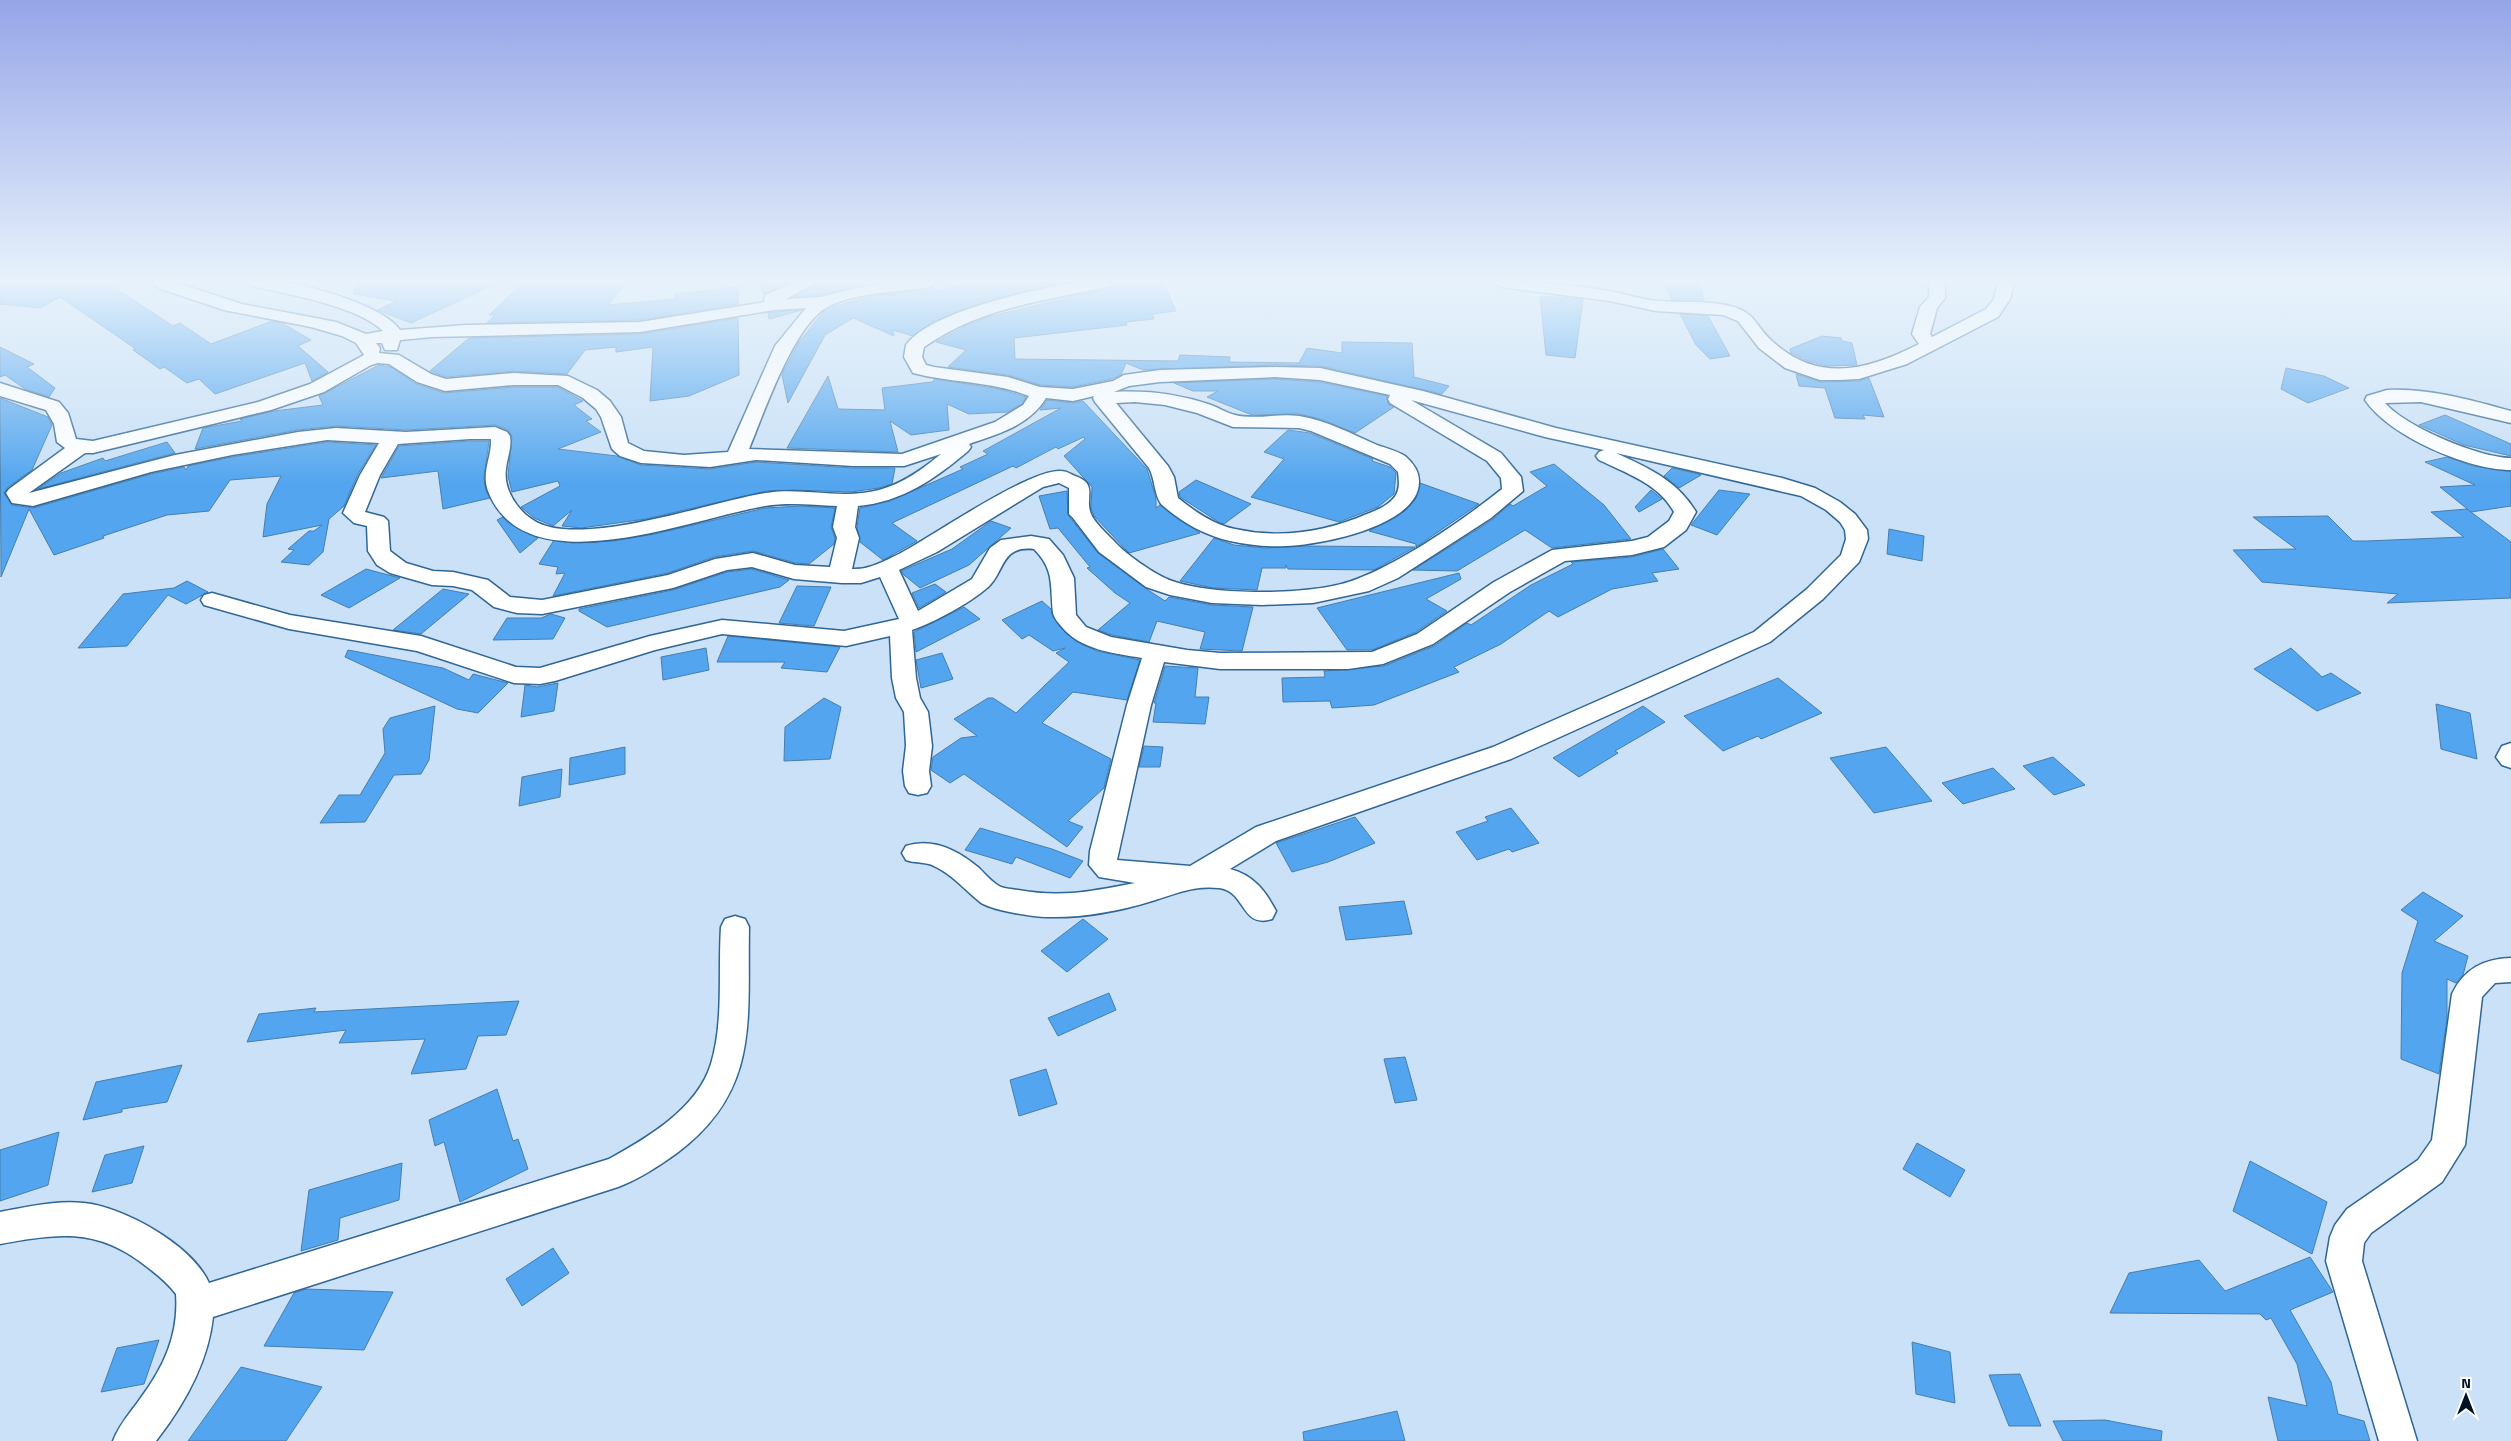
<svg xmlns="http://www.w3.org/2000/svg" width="2511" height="1441" font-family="'Titillium Web',sans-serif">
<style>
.building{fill:#52a5ee;stroke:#477eaf}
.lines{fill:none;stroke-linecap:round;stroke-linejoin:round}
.minor-casing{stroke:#2f6696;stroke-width:3}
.minor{fill:#fff;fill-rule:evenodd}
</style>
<rect width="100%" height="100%" fill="#cae1f7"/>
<g class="building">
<path d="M0,282H106L173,326L180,323L211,344L272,321L282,323L311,340L298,346L328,372L312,381L305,363L215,394L199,379L187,383L164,367L160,369L133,350L136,349L60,297L40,308L0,304Z"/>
<path d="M355,282H500L411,323L377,310L397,301L354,294Z"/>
<path d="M524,282H627L608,305L674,299L675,294L738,287V304L640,320L487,323L495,315H489Z"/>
<path d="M761,282H789L764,295Z"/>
<path d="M819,282H878L821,295L794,297Z"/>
<path d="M974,282H1066L1009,295L958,311L936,321L913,336L893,330L894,336L853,318L825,335L788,403L782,375L784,370L799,342L823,312L832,307L867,297L929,289L934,286L935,291Z"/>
<path d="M1135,282H1163L1176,311L1152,314L1154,319L1126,322L1127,325L1014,338L1015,359L1178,361L1180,355L1230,357L1229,362L1299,363L1307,348L1342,353V342L1412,343L1414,377L1449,386L1442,394L1320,366L1275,365L1143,370L1126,363L1121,375L1112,379L1073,387L1040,385L1008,375L948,367L966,350L936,342L969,324L991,316L1110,288L1113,285Z"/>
<path d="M1663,282H1700L1704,300H1672Z"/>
<path d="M1540,296L1583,299L1575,358L1546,355Z"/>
<path d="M802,310L769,319L768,313L775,312Z"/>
<path d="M1680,314L1708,316L1730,356L1710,359L1696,345Z"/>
<path d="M738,318L739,375L689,396L650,401L653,347L616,352V347L585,350L567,374L514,371L446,377L430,371L469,338L640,334Z"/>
<path d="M1822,336L1841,338L1842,341L1852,343L1857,365L1826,366L1808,361L1791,353L1790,349Z"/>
<path d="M0,347L34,364L27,367L55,388L49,397L25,389L5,375L0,377Z"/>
<path d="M379,365L391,367L416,384L444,393L514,387H558L583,401L574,405L592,419L586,421L601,432L558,449L617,456L641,465L710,469L756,462L853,468H895L892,484L879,488L851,492L794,490L766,491L646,519L581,528L562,526L572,510L553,526L534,518L521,507L560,486L558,481L512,492L508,476L512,436L508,430L496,425L406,430L336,426L298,430L195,449L203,428L242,421L240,419L274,411L323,405L319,396Z"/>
<path d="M2286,368L2324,376L2349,388L2308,403L2281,389Z"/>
<path d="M1796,374L1820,382L1859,381L1869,378L1884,417L1863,415L1865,419L1835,418L1825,388L1799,386Z"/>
<path d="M828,376L838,409L885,410L882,388L932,382L935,379L1000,389L1026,397L1022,404L1008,412L969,414L947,404L949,430L911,435L890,421L898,452L787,448Z"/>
<path d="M1275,379L1320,382L1387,396L1388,404L1394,407L1355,433L1320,419L1299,414L1252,415L1207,397L1218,391H1193L1174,383Z"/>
<path d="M0,398L48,417L52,425L32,470L8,487L4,493L12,505L33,508L151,474L184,467L186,470L188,466L232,457L327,442L376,445L358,474L344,506L329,519L323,552L309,565L281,562L294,550L288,549L309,531H314L322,525L263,537L267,504L281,476L230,480L209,511L167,515L103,536L104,538L54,555L29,509L1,577Z"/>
<path d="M1047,400L1073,403L1083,401L1147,469L1156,498V508L1160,505L1200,533L1129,553L1126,550L1094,516L1091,508L1092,487L1064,456L1085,439L1084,437L1058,449L1056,447L1016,468L1013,466L892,523L917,541L887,558L883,560L860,542L857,527L860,508L890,501L963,469L960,467L988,454L983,451L1061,408L1040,410Z"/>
<path d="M2445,415L2511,444V456L2464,445L2419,425Z"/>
<path d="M1288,430L1310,433L1373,459L1372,461L1390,467L1396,473L1394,494L1378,507L1339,522L1251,497L1284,459L1264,452Z"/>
<path d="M470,441H489L484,478L486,491L490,498L443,509L438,471L381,478L399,446Z"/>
<path d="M167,442L175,453L38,489L61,473L103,458L105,461Z"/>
<path d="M2447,457L2473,466L2511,472V506L2471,512L2440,487L2475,485L2425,462Z"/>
<path d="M1554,464L1604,505L1631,539L1552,548L1525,530L1457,571L1413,570L1492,520L1510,504L1513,506L1547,486L1530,472Z"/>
<path d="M1672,468L1699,474L1701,475L1679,488L1664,476Z"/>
<path d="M1196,480L1251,504L1224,524L1220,523L1180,497L1179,492Z"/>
<path d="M1420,483L1479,504L1416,547V544L1369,531L1405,511L1416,498Z"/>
<path d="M1651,490L1662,499L1639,512L1635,507Z"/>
<path d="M1719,490L1750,494L1717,535L1691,525Z"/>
<path d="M1067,491L1068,515L1098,553L1145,588L1165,601L1169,597L1212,605L1253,607L1242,651L1200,649L1205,632L1157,621L1149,642L1112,635L1098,630L1130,603L1115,593L1087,568L1090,567L1058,528L1050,529L1039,496Z"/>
<path d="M801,506L835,508L831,527L835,538L834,544L809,564L795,563L753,551L714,557L668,573L553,596L565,573L556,574L558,567L539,564L554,540L573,543L613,541L655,534L765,508Z"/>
<path d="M2467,509L2511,542V598L2387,603L2398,594L2262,582L2233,550L2296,549L2253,517L2328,516L2353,541H2366L2464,537L2431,512Z"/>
<path d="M503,517L507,522L538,538L520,553L497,520Z"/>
<path d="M991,521L1011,528L969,565L920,588L904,575L901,571L952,549Z"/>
<path d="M1889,529L1924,536L1922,561L1887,554Z"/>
<path d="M1214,538L1234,545L1265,548L1307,546L1415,547L1374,570L1288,569L1286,565V568H1262L1257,590L1213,588L1180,581Z"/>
<path d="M1663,549L1679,569L1652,573L1658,581L1612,589L1558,617L1549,611L1501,644L1454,667L1459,672L1374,705L1332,708L1330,701L1283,702L1282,678L1325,677L1324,671L1384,666L1434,646L1467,623L1471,625L1531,585L1573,564L1571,562L1632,557Z"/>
<path d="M366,569L400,578L349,608L321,595Z"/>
<path d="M752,569L789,580L780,587L607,627L579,611V609L673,590L727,572Z"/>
<path d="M1459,573L1461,579L1426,599L1447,611L1416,632L1372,650H1347L1317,608Z"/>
<path d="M187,581L208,592L186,604L168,595L127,646L78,648L123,594L174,588Z"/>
<path d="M935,584L946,592L919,608L912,593Z"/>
<path d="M797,586L831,587L814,626L779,623Z"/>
<path d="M443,589L469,594L421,634L393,630Z"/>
<path d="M1042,601L1051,609L1053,617L1060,627L1077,642L1097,651L1140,660L1127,700L1073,692L1042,723L1111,759L1104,788L1068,821L1083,827L1067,847L964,774L950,783L931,770L933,757L961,738L977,736L954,719L988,698H993L1016,713L1069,662L1056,653L1065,648L1053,651L1029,635L1022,639L1002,620Z"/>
<path d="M964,607L980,619L916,652L914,632Z"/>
<path d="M551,614L565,618L553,639L493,640L507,618H541Z"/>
<path d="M728,636L840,647L827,672L781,668L785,662H717Z"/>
<path d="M706,648L709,670L663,680L661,657Z"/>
<path d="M2291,648L2322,677L2331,673L2361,693L2317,711L2254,669Z"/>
<path d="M348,650L443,668L469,680L473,674L508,683L478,713L457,709L345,657Z"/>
<path d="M942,653L953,679L921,688L916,660Z"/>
<path d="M1165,666L1198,668L1195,697H1209L1205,724L1153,722L1156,703H1154Z"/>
<path d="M1778,678L1822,713L1761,739L1758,736L1723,751L1684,716Z"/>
<path d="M558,683L554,711L521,717L525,685L537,687Z"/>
<path d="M824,698L841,707L830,759L784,761L785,727Z"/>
<path d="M2436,704L2470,713L2477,759L2441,749Z"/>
<path d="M435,706L429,760L421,774L394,775L365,822L320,823L339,795H360L385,753L383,729L390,718Z"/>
<path d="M1643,706L1665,722L1615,751L1618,753L1579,777L1553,758Z"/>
<path d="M1144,746L1163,747L1160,767H1139Z"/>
<path d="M625,747V774L569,785L570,758Z"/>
<path d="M1886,747L1932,801L1874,813L1830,758Z"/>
<path d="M2053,757L2085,785L2054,795L2023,766Z"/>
<path d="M1993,768L2015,789L1963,804L1942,783Z"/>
<path d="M562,769L560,797L519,806L522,777Z"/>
<path d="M1511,808L1539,843L1512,852L1509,849L1477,860L1456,832L1488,821L1485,817Z"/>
<path d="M1355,817L1375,843L1328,862L1292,872L1276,843Z"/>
<path d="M980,828L1052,849L1083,861L1070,878L1016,857L1012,864L965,850Z"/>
<path d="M2423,892L2463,916L2434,941L2468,956L2463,975L2456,983L2447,979V1019L2439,1074L2401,1059L2402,973L2418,921L2401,910Z"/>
<path d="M1404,901L1412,934L1346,940L1339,907Z"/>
<path d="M1083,919L1108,939L1067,972L1041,951Z"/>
<path d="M1109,993L1116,1010L1058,1036L1048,1018Z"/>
<path d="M519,1001L506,1035L478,1036L466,1069L411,1074L425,1039L339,1043L346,1030L247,1042L259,1014L316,1008L314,1012Z"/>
<path d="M1405,1057L1417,1100L1395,1103L1384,1059Z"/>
<path d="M182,1065L167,1102L122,1109V1112L83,1120L96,1082Z"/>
<path d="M1046,1069L1057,1104L1019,1116L1010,1080Z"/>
<path d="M497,1089L513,1141L518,1139L528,1169L460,1202L444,1142L435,1146L429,1120Z"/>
<path d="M59,1132L48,1185L0,1201V1150Z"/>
<path d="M1917,1143L1965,1170L1950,1197L1903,1169Z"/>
<path d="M144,1146L132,1183L92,1192L105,1155Z"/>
<path d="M2250,1161L2327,1202L2312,1254L2233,1211Z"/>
<path d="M402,1163L399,1200L340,1218L338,1240L301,1251L309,1190Z"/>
<path d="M553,1248L569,1273L522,1306L506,1279Z"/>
<path d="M2310,1257L2333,1292L2290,1310L2331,1382L2338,1414L2364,1421L2370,1441H2278L2268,1397L2307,1406L2297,1364L2271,1318L2266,1320L2260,1314L2110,1313L2129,1273L2199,1260L2225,1291Z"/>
<path d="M306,1289L393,1292L364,1350L264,1346L294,1293Z"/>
<path d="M159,1340L144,1384L101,1392L117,1348Z"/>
<path d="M1912,1342L1950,1352L1955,1403L1916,1394Z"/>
<path d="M241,1367L322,1387L286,1441H188Z"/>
<path d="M2020,1374L2041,1426H2009L1989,1375Z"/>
<path d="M1397,1411L1405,1441H1304L1303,1432Z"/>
<path d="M2105,1420L2162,1431L2161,1441H2063L2053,1421Z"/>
</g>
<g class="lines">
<g class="minor-casing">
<g id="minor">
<path d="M149,282H174L242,304L336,322L366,334L383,331C358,306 287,294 252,286L250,282C260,282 271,281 281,282C310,285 384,306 400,330L466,325L640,322L765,302L764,299L766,295L794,282H817L786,299L821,297L852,289L891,282H937L929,287C897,292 861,292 831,305C795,320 764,413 749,449L902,454L995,422L1023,405L1029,396C992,381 951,383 913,373L904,357L906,345C929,312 1035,289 1074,283C1086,281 1099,282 1112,282L1110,286C1042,302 983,306 924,347L922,357L926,365L934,367L1008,377L1040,387L1073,389L1113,381L1124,375L1160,370L1275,367L1320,368L1423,391L1556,428L1782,478L1815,488L1840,502L1855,514L1867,530L1868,539L1859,562L1823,599L1770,642L1511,759L1276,841L1230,869C1253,875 1265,890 1276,911L1272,919C1241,929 1246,891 1219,888C1194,885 1175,894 1152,901C1120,911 1081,918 1047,917C1033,917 990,910 980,902C965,890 951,873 932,865C925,862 914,863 906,860L902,853L906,846C933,837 959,851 979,868C985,874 992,882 999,886C1004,889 1013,889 1018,890C1061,898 1094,891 1135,883L1099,877L1089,865L1090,851L1127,705L1142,658C1113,653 1080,650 1061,626C1058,622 1054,618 1053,613C1050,586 1055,570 1034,549C1000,545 1005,573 987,588C970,603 933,623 912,630L916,678L920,698L928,712L932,746L929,771L931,786L927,793L918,795L909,793L905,786L903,771L906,746L904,712L896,698L892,678L890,636L846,646L722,634L655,650L555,681L540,684L514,683L417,651L289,629L204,605L201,600L204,595L212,593L290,615L421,636L516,667L540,668L650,636L722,620L844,631L899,619L880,577L861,583H842L794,579L752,567L727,570L673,588L542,614L517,613L494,607L472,590L453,586L432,585L390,573L377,565L368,551L367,526L354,523L343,513L360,475L379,443L327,440L232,455L151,472L33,506L12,503L6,493L9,489L65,448L57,442L54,424L46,410L0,396V383L59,402L68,413L76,439L93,441L258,402L310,384L364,355L356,343L342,336L311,327L224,310L161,289ZM806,308L775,346L728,452L684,455L644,451L628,443L621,417L610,401L597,390L568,376L514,373L446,379L431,374L399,355L379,353L380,348L376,343H382L385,350H397L400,340L432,337L640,332L775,310ZM378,363L389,364L417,382L445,391L514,385H558L583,398L596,409L601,417L612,449L620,456L641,463L710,467L756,460L853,466H904L941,454C923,469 902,484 879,490C842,500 803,487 766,493C713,501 578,550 533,520C517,510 503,489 506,469C507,458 512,448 510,436L507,432L495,427L406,432L336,428L298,432L175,455L29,493L85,453H93L271,410L324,392L371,365ZM1275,377L1320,380L1390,395L1388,399L1390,403L1487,461L1501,478L1502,489C1463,520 1404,561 1357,579C1316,596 1214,596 1172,581C1155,575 1125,554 1113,540C1106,533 1095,523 1091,514C1084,498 1099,484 1075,476C1071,474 1066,471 1061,471C1029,469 933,536 899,554C884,561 869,570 852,569L859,538L855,527L858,506C902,502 935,479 968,451L971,447L969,444C998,434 1029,426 1046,398L1073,401L1094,396L1093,398L1095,402L1149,468C1155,479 1154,494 1161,504C1181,522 1204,535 1230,541C1248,545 1267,547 1286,546C1320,545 1420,526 1419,481C1419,471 1413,463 1405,456C1397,451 1386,448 1377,445C1352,434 1326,420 1299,416C1279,413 1255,420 1235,415C1227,413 1219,408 1211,405C1179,394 1147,390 1114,392L1129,386L1160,382ZM1411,400L1545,437L1604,450L1599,452L1596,456L1599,460C1626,473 1659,484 1674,512L1669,521L1648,537L1632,541L1552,550L1494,582L1417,634L1372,652L1220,653L1187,650L1111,637L1086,627L1076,615L1074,578L1063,555L1049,539L1031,536L1001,540L990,548L972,579L918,611L899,570L937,552L1043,487L1059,483L1069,488V514L1073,518L1099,552L1146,587L1170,595L1212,603L1262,605L1313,603L1369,591L1398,578L1491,518L1523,491L1521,477L1501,453ZM1135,402L1165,405L1197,413L1233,427L1299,428L1311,431L1390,464L1398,472C1399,480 1400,488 1396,495C1390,505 1377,510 1367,514C1325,532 1280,539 1235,529C1214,525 1194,511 1178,498L1174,477L1168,466L1116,403ZM470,439H491C492,457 481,472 488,491C525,588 692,518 765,506C789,502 813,505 837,506L833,527L837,538L830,567L795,565L753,553L715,559L668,575L542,600L510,597L488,580L453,572L433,571L406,563L390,551L388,521L384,517L365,512L380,475L398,444ZM1616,453L1801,496L1826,510L1840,522L1845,530L1846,539L1841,555L1807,589L1754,632L1493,747L1256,827L1190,866L1117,860L1151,705L1164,662L1220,669H1348L1383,664L1433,644L1510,592L1565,561L1632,555L1664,547L1686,530L1696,512C1677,480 1648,468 1616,453Z"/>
<path d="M1493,282C1532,282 1571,284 1610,291C1626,294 1642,300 1658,301C1681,303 1708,300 1730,306C1757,313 1754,325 1772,341C1819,384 1868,370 1919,344L1912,334L1920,307L1929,297V282H1945V298L1937,308L1930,334L1932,337L1986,309L1994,299L1998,282H2014L2010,299L1998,317L1907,364L1859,379L1839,380H1820L1785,368L1759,348L1738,321L1723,315L1656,311L1610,301L1501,287Z"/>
<path d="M2387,390C2429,388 2470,400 2511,411V423L2421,402L2385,403C2406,427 2480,458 2511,458V470C2468,470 2389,436 2365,400L2367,396Z"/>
<path d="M2511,743V768L2502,765L2496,757L2502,746Z"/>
<path d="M735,916L745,919L749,927C747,1019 761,1090 677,1153C659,1166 639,1179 618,1187L213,1317C208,1363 184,1405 156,1441H113C119,1425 130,1413 140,1399C164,1367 179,1334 176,1294C167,1282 154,1272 142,1263C94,1227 56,1234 0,1244V1212C27,1207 56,1200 84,1203C124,1207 192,1245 209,1283L609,1159C647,1138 697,1109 711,1064C724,1021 718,972 721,927L725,919Z"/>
<path d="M2511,958V982L2495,983L2482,997L2465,1145L2442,1182L2371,1233L2364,1243L2362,1261L2417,1441H2379L2326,1261L2330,1237L2335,1225L2347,1209L2418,1160L2432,1140L2452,994C2464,969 2483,959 2511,958Z"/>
</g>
</g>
<use href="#minor" class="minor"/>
</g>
<linearGradient id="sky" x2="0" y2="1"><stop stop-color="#96a5e8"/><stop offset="0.58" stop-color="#e7f2fb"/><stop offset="1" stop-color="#e7f2fb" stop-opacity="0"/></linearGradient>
<rect width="2511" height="484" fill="url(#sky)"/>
<g transform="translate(2466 1396)" stroke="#ffffff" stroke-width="4" paint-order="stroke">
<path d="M0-4L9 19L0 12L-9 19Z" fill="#001225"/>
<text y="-8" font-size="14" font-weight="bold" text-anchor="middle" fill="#001225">N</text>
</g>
</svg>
